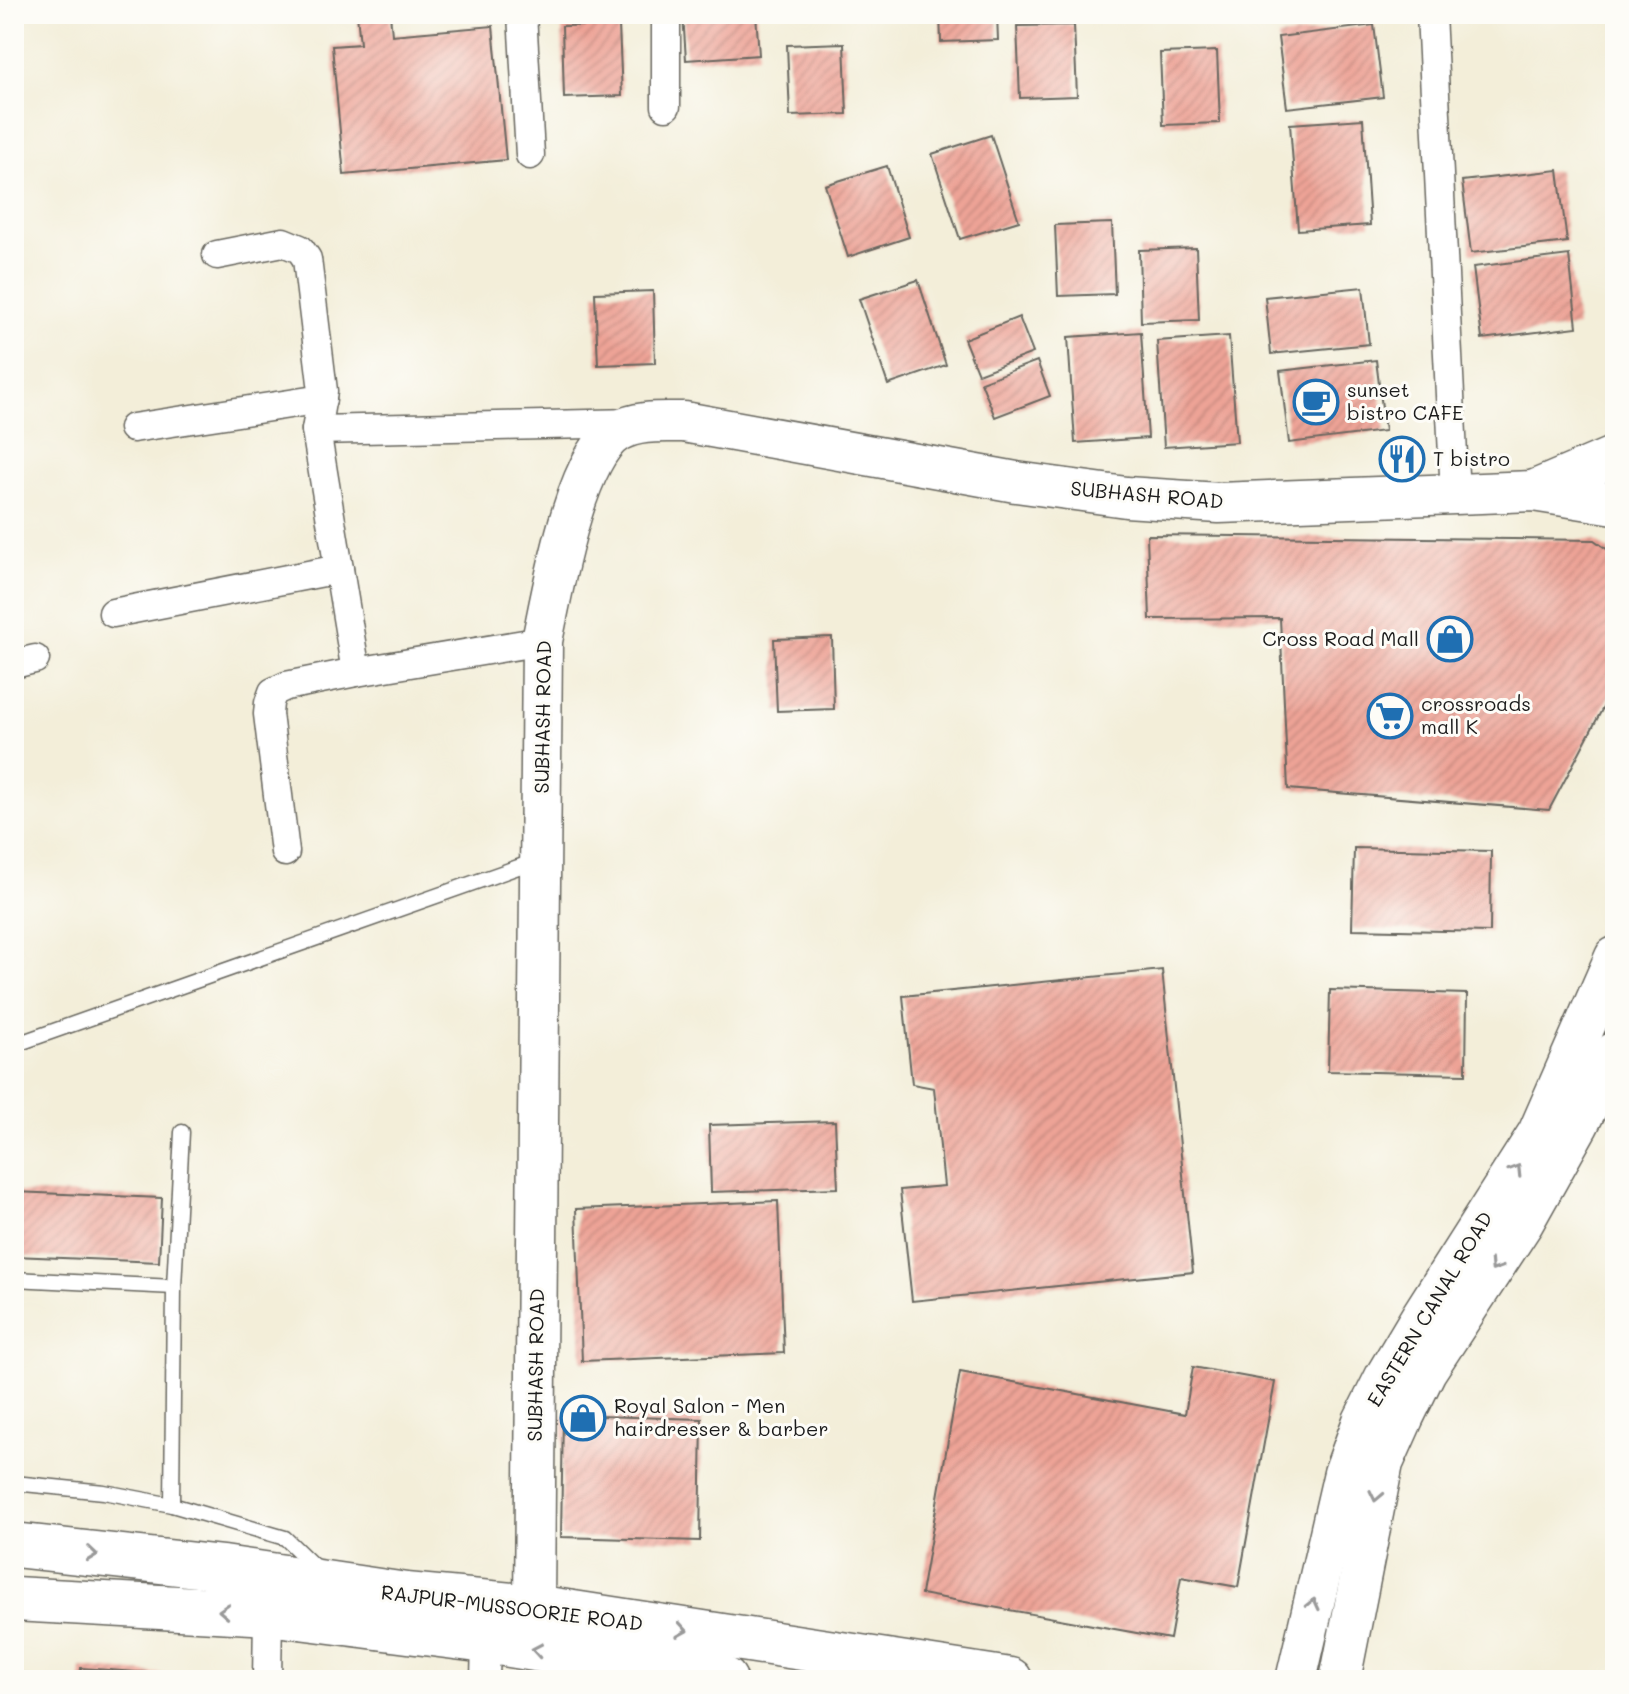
<svg xmlns="http://www.w3.org/2000/svg" width="1629" height="1694" font-family="Mali,sans-serif">
<style>
.building{fill:url(#building-hatch)}
.lines{fill:none;stroke-linecap:round;stroke-linejoin:round}
.lane-casing{stroke:#67665e;stroke-width:17}
.street-casing{stroke:#67665e;stroke-width:31}
.secondary-casing{stroke:#67665e;stroke-width:43}
.primary-casing{stroke:#67665e;stroke-width:47}
.lane{stroke:#fff;stroke-width:14}
.street{stroke:#fff;stroke-width:28}
.secondary{stroke:#fff;stroke-width:40}
.primary{stroke:#fff;stroke-width:44}
.oneway{stroke:#999}
.labels{text-anchor:middle;stroke-width:6;stroke-linejoin:round;paint-order:stroke}
.poi-label{font-size:20px;fill:#1c1c1c;stroke:#fdfcf7;text-anchor:start}
.street-label{font-size:20px;fill:#1c1c1c;stroke:#fdfcf7}
</style>
<defs>
<pattern id="building-hatch" width="6" height="6" patternUnits="userSpaceOnUse" patternTransform="scale(2)"><rect width="6" height="6" fill="#eda396"/><path d="M-1 1l2-2M0 6l6-6M5 7l2-2" fill="none" stroke="#cb8c81"/></pattern>
</defs>
<rect width="100%" height="100%" fill="#fdfcf7"/>
<filter id="ink" filterUnits="userSpaceOnUse"><feTurbulence type="fractalNoise" baseFrequency=".0125" numOctaves="2"/><feDisplacementMap in="SourceGraphic" scale="16" xChannelSelector="R" yChannelSelector="G"/><feConvolveMatrix kernelMatrix="1 2 1 2 8 2 1 2 1" color-interpolation-filters="sRGB"/></filter>
<filter id="wash" filterUnits="userSpaceOnUse"><feTurbulence type="fractalNoise" baseFrequency=".006" numOctaves="4" result="noise"/><feDisplacementMap in="SourceGraphic" scale="32" xChannelSelector="R" yChannelSelector="G"/><feGaussianBlur stdDeviation="1.8" result="paint"/><feColorMatrix in="noise" values="0 0 0 0 0 0 0 0 0 0 0 0 0 0 0 0 0 1.4 0 .05"/><feComposite in="paint" operator="in"/></filter>
<g filter="url(#wash)">
<rect width="100%" height="100%" fill="#f3eed9"/>
<g id="blocks">
<g class="building">
<path d="M357,14H390L392,35L493,26L506,160L344,175L332,46L360,44Z"/>
<path d="M683,14H756L759,55L686,60Z"/>
<path d="M940,14H997L998,40L941,42Z"/>
<path d="M619,25L622,96L564,98L562,26Z"/>
<path d="M1074,25L1077,96L1020,98L1017,26Z"/>
<path d="M1374,25L1383,97L1287,108L1278,37Z"/>
<path d="M844,43L847,114L790,116L787,45Z"/>
<path d="M1217,51L1220,123L1163,125L1160,53Z"/>
<path d="M1363,119L1370,225L1298,230L1290,124Z"/>
<path d="M991,135L1019,221L960,239L932,154Z"/>
<path d="M887,166L909,237L848,257L825,185Z"/>
<path d="M1558,170L1567,242L1471,253L1462,181Z"/>
<path d="M1112,223L1115,294L1058,296L1055,225Z"/>
<path d="M1196,248L1199,320L1141,322L1139,250Z"/>
<path d="M1569,255L1577,327L1482,339L1473,267Z"/>
<path d="M918,280L946,365L888,385L859,299Z"/>
<path d="M1363,287L1369,344L1271,354L1265,297Z"/>
<path d="M653,291L655,363L598,365L595,293Z"/>
<path d="M1019,317L1033,353L978,374L964,339Z"/>
<path d="M1141,332L1148,438L1075,443L1068,337Z"/>
<path d="M1229,336L1237,442L1164,447L1157,341Z"/>
<path d="M1376,360L1385,431L1289,443L1280,371Z"/>
<path d="M1037,361L1050,396L995,417L981,382Z"/>
<path d="M1147,535L1594,540L1615,555V685L1549,810L1288,789L1280,618L1150,619Z"/>
<path d="M832,637L834,709L777,711L774,639Z"/>
<path d="M1354,848L1491,851L1490,932L1352,929Z"/>
<path d="M1162,970L1193,1272L912,1301L900,1190L944,1186L934,1088L912,1084L903,996Z"/>
<path d="M1330,990L1467,994L1466,1074L1328,1071Z"/>
<path d="M835,1121L838,1188L711,1192L709,1125Z"/>
<path d="M14,1192L162,1198L159,1262L14,1256Z"/>
<path d="M778,1201L784,1353L582,1361L576,1209Z"/>
<path d="M1193,1367L1275,1382L1238,1587L1181,1577L1170,1639L921,1594L960,1372L1185,1414Z"/>
<path d="M563,1415L702,1419L700,1541L561,1537Z"/>
<path d="M81,1668L217,1678V1680H80Z"/>
</g>
</g>
</g>
<g filter="url(#ink)">
<use href="#blocks" fill-opacity="0" stroke="#67665e" stroke-width="2"/>
<g class="lines">
<g class="lane-casing">
<g id="lane">
<path d="M14,1045L538,860"/>
<path d="M14,1279L174,1287"/>
<path d="M14,1483L104,1492L172,1505L285,1538L318,1570"/>
<path d="M172,1505L174,1287L182,1132"/>
</g>
</g>
<g class="street-casing">
<g id="street">
<path d="M522,14L530,155"/>
<path d="M1431,14L1455,495"/>
<path d="M666,106V14"/>
<path d="M217,255L283,242L300,249L307,259L323,391L316,430L356,672"/>
<path d="M133,428L322,399"/>
<path d="M316,430L635,423"/>
<path d="M113,613L339,569"/>
<path d="M14,664L35,659"/>
<path d="M285,852L268,714L269,703L273,692L286,686L356,672L542,641"/>
<path d="M267,1680L268,1613"/>
<path d="M485,1680L486,1641"/>
</g>
</g>
<g class="secondary-casing">
<g id="secondary">
<path d="M1533,491L1615,456"/>
<path d="M534,1607L542,641C552,594 575,455 618,431C638,420 662,422 684,422L1016,482L1126,497L1219,503L1533,491L1615,504"/>
<path d="M1296,1680L1344,1473L1363,1421L1385,1377L1422,1315L1538,1133L1615,957"/>
<path d="M1340,1680L1383,1463L1404,1416L1426,1371L1523,1223L1578,1125L1615,1052"/>
</g>
</g>
<g class="primary-casing">
<g id="primary">
<path d="M14,1545L223,1568L406,1595L534,1607L1010,1680"/>
<path d="M14,1599L268,1613L486,1641L725,1680"/>
</g>
</g>
<use href="#lane" class="lane"/>
<use href="#street" class="street"/>
<use href="#secondary" class="secondary"/>
<use href="#primary" class="primary"/>
</g>
<defs><path id="oneway-chevron" d="M-2-3.5L2.5 0L-2 3.5" fill="none" stroke-width="1.6" stroke-linecap="round" stroke-linejoin="round" transform="scale(2)"/></defs>
<g class="oneway">
<use href="#oneway-chevron" transform="translate(1516 1170) rotate(-58)"/>
<use href="#oneway-chevron" transform="translate(1495 1266) rotate(123)"/>
<use href="#oneway-chevron" transform="translate(1376 1496) rotate(102)"/>
<use href="#oneway-chevron" transform="translate(92 1554) rotate(6)"/>
<use href="#oneway-chevron" transform="translate(1313 1604) rotate(-77)"/>
<use href="#oneway-chevron" transform="translate(224 1611) rotate(-177)"/>
<use href="#oneway-chevron" transform="translate(682 1630) rotate(9)"/>
<use href="#oneway-chevron" transform="translate(537 1650) rotate(-170)"/>
</g>
</g>
<defs>
<g id="cafe-ring" transform="scale(2.3)"><circle r="9.5" fill="#fdfcf7" stroke="#1f6fb2" stroke-width="1.5"/><path d="M-5.5-4.5H6V0H3Q3 3.5 0 3.5H-2.5Q-5.5 3.5-5.5 0ZM3-3.2v2h1.7v-2ZM-6 4.5H4V6H-6Z" fill="#1f6fb2"/></g>
<g id="restaurant-ring" transform="scale(2.3)"><circle r="9.5" fill="#fdfcf7" stroke="#1f6fb2" stroke-width="1.5"/><path d="M-5-6h1v4h1v-4h1v4h1v-4h1v5L-1.5 .5V6h-2V.5L-5-1ZM5-6V6H3V1.5H1.5Q1.5-4 5-6Z" fill="#1f6fb2"/></g>
<g id="shop-ring" transform="scale(2.3)"><circle r="9.5" fill="#fdfcf7" stroke="#1f6fb2" stroke-width="1.5"/><path d="M-5-2.5h2.3a2.7 3.5 0 0 1 5.4 0H5L5.5 6h-11ZM-1.5-2.5h3a1.5 2.3 0 0 0-3 0Z" fill="#1f6fb2"/></g>
<g id="supermarket-ring" transform="scale(2.3)"><circle r="9.5" fill="#fdfcf7" stroke="#1f6fb2" stroke-width="1.5"/><path d="M-6-5.5h2.5l.6 2H6L4.5 2H-2.5L-4.4-4H-6ZM-1.5 3.2a1.3 1.3 0 1 0 .1 0ZM3 3.2a1.3 1.3 0 1 0 .1 0Z" fill="#1f6fb2"/></g>
</defs>
<g fill-rule="evenodd">
<use href="#cafe-ring" x="1316" y="402"/>
<use href="#restaurant-ring" x="1402" y="459"/>
<use href="#shop-ring" x="1450" y="639"/>
<use href="#supermarket-ring" x="1390" y="716"/>
<use href="#shop-ring" x="583" y="1418"/>
</g>
<g class="labels">
<g class="poi-label">
<text x="1347" y="397">sunset<tspan x="1347" dy="23">bistro CAFE</tspan></text>
<text x="1433" y="466">T bistro</text>
<text x="1419" y="646" text-anchor="end">Cross Road Mall</text>
<text x="1421" y="711">crossroads<tspan x="1421" dy="23">mall K</tspan></text>
<text x="614" y="1413">Royal Salon - Men<tspan x="614" dy="23">hairdresser &amp; barber</tspan></text>
</g>
<g class="street-label">
<text transform="translate(1147 495) rotate(5)" y="7">SUBHASH ROAD</text>
<text transform="translate(543 717) rotate(-89)" y="7">SUBHASH ROAD</text>
<text transform="translate(1430 1309) rotate(-59)" y="7">EASTERN CANAL ROAD</text>
<text transform="translate(536 1365) rotate(-89)" y="7">SUBHASH ROAD</text>
<text transform="translate(512 1608) rotate(7)" y="7">RAJPUR-MUSSOORIE ROAD</text>
</g>
</g>
<rect width="1629" height="1694" fill="none" stroke="#fdfcf7" stroke-width="48"/>
</svg>
